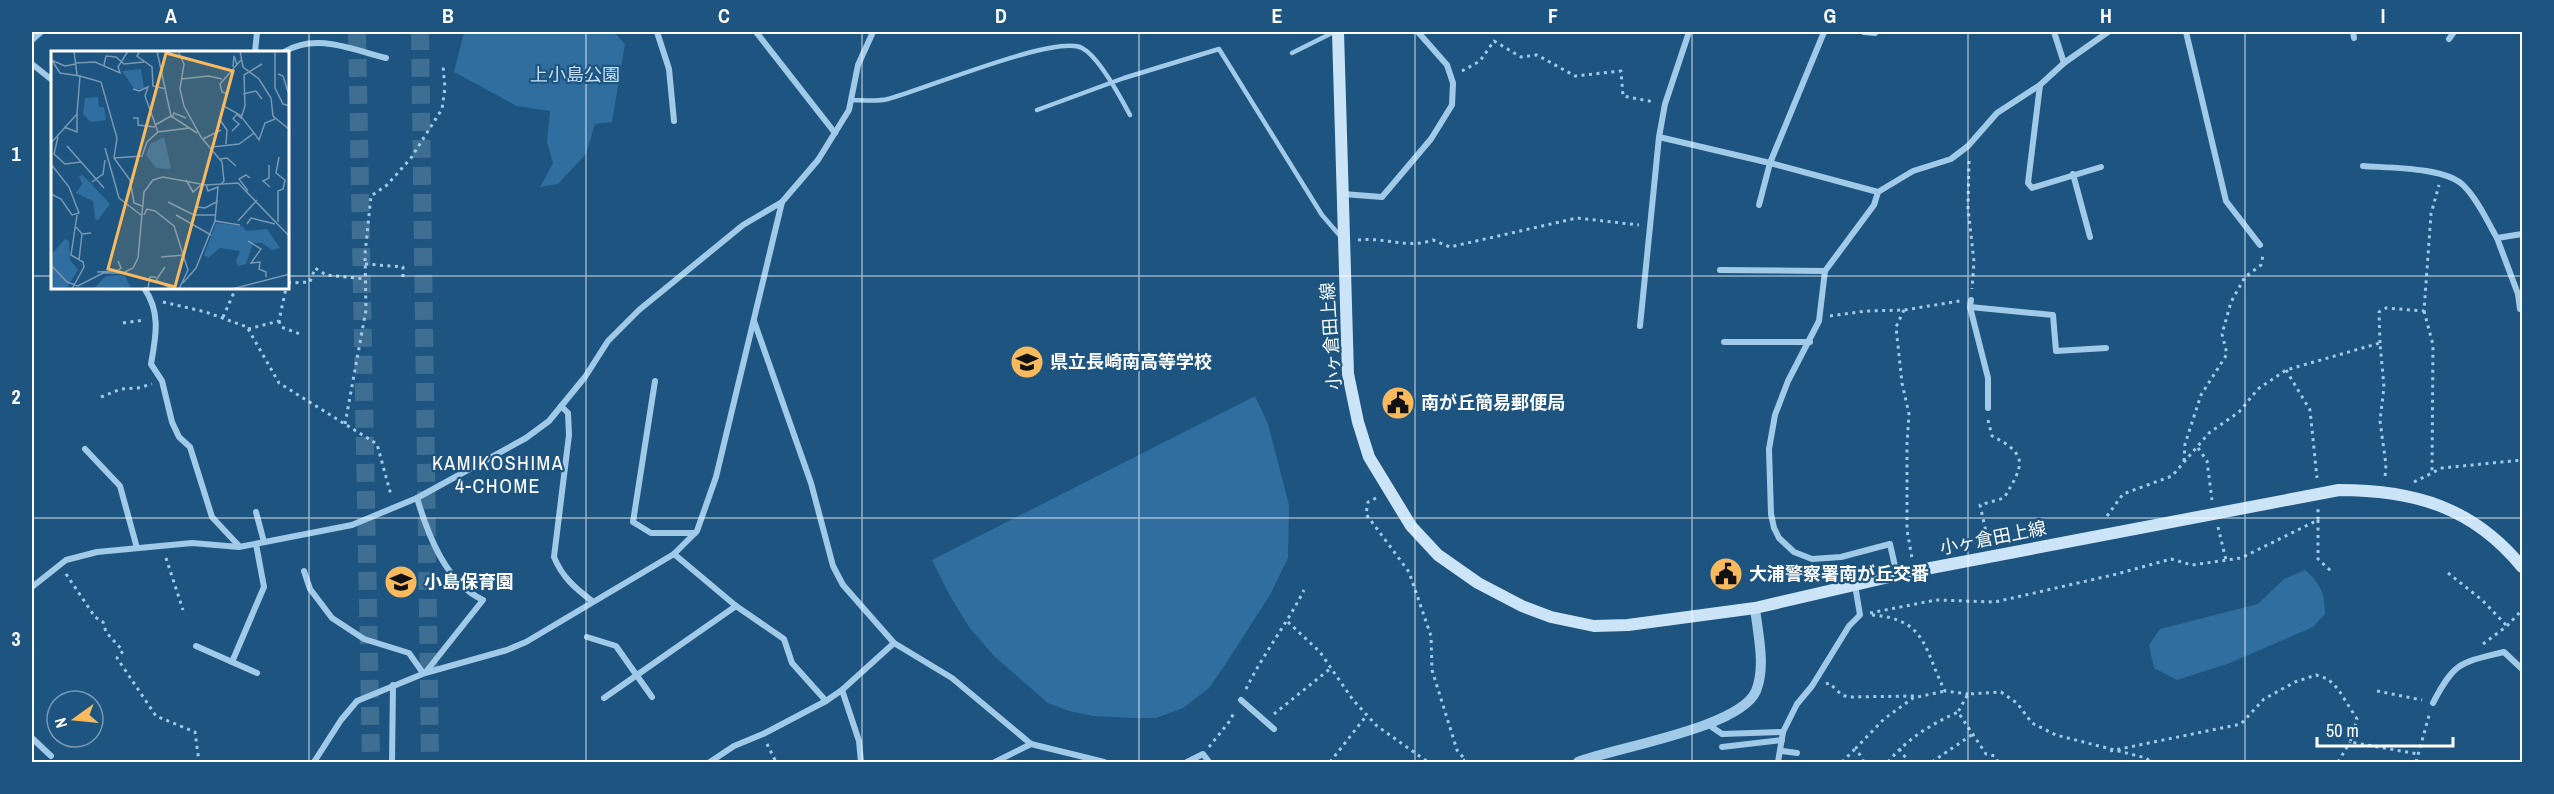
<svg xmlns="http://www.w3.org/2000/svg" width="2554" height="794" font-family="'Archivo Narrow','Noto Sans JP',sans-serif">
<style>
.green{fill:#306e9f}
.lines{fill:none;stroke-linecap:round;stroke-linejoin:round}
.motorway-tunnel{stroke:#3f6e93;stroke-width:18;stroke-dasharray:18 9;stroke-linecap:butt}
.path{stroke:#a1cae9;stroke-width:3;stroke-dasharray:3 4.5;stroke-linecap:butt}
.service{stroke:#a1cae9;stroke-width:4.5}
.minor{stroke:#a1cae9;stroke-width:6}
.tertiary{stroke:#a1cae9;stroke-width:10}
.secondary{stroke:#cce4f7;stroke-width:12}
.grid{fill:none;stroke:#fff;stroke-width:1.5;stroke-opacity:0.55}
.labels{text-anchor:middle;stroke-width:4.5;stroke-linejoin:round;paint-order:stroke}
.park-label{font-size:18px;fill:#c5e1f7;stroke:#1d5480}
.street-label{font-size:18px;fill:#fff;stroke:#1d5480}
.poi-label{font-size:18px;font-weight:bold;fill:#fff;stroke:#1d5480;text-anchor:start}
.neighbourhood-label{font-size:20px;letter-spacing:1.5px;fill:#fff;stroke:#1d5480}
.inset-road{fill:none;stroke:#7798b3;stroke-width:1.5}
.view{fill:#f9ba5e;fill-opacity:0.15;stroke:#f9ba5e;stroke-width:3}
.inset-edge{fill:none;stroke:#fff;stroke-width:3}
.neatline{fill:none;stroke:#fff;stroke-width:2}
.grid-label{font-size:20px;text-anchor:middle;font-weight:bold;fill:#fff}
</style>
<rect width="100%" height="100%" fill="#1d5480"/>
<g class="green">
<path d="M464,32H614L625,44L612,122L595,124L586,154L558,184L540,187L553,163L547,142L550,111L517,106L454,72Z"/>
<path d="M1255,396L1268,424L1289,505L1288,558L1270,595L1225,665L1209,688L1183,708L1156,718H1135L1093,716L1069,711L1048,703L994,656L969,627L950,596L932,560Z"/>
<path d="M2305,570C2321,584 2325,593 2325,614L2313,627L2230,663L2177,680L2154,668L2149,645L2160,629L2258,604L2284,579Z"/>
</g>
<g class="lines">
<g class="motorway-tunnel">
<path d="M357,32L371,762"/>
<path d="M420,32L430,762"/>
</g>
<g class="path">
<path d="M1462,71L1480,61L1494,41L1521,57L1537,55L1575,76L1621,71L1623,96L1654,102"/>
<path d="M1969,161L1968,208L1974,262L1972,289"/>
<path d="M1358,240C1385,237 1408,249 1433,240L1450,247L1577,218L1639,225"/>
<path d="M365,264L403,267V280"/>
<path d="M288,283L310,282L315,268L326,275L365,279"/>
<path d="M163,302L206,312L247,327L279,383L377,444L391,495"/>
<path d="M1904,310L1896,327L1902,383L1909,414L1907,444V530L1912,558"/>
<path d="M2424,311L2433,345L2432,473"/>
<path d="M1830,316L1866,311L1904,310L1960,301"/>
<path d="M223,317L236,288"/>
<path d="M279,321L281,327L300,334"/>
<path d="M123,323L144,320"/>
<path d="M248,329L279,321L286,288"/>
<path d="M2380,343L2379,312L2386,308L2424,311L2431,214L2439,185"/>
<path d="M2286,370L2310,410L2317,478"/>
<path d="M101,397L121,389L138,388L152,384"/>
<path d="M1988,420L1992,436C2030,455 2023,466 2004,498L1980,505L1988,541"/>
<path d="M345,424L366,310L365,254L371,196L387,185L411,158L442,109L445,88L443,66"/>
<path d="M2198,448L2207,461L2212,500"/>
<path d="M2184,461L2185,444L2201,395L2227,354L2222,334L2231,302L2245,277L2261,265L2263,255"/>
<path d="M2414,482L2442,468L2522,460"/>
<path d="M1376,498L1368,502L1366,514L1409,572L1431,636L1432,670L1457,750L1467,762"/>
<path d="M2107,516L2123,494L2172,476L2209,433L2239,412L2258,389L2286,370L2380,343L2384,387L2380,421L2386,465L2385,477"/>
<path d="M2318,520V559L2332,572"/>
<path d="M2218,527L2226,560"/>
<path d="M166,558L183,610"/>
<path d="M2448,573L2482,600L2507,626"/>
<path d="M66,574L95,617L103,622L106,632L123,651L117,658L156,716L195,732L199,762"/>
<path d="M1870,613L1936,600L1995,602L2117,574L2171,559L2192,565L2241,558L2318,520V509"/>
<path d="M1872,615C1928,619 1924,651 1945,691L1968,694"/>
<path d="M1288,622L1320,652L1353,700L1377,726L1425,760L1433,762"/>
<path d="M2483,644L2507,626L2522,610"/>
<path d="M1826,684L1829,683L1842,695L1848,697L1914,696"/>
<path d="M1246,689C1263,654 1287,624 1304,590"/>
<path d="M2377,691L2422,700"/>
<path d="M1274,714L1331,668"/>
<path d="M767,744L776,762"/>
<path d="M1209,747L1229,722L1235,711"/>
<path d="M1899,749L1909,762"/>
<path d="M2110,751L2241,724L2264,699L2295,682L2316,675L2328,679L2338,689L2357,719L2350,742L2418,754"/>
<path d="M1330,762L1367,715"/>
<path d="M1456,762L1465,760"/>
<path d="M1842,762L1856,748"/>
<path d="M1864,762L1856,748L1884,719L1913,698L1945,691"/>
<path d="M1888,762C1908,738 1930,725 1958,712"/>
<path d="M1932,762L1973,734"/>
<path d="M1998,762L1995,756L1986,754L1958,712L1968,694L2001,692L2017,703L2032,723L2056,735L2146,758L2151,762"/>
<path d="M2338,762L2350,742"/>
<path d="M2416,762L2430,712"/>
</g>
<g class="service">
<path d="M1292,53L1334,32"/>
<path d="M851,100C863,100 876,102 888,99C923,90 1056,34 1082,48C1098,56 1121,98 1130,115"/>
<path d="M1037,110L1124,78L1219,49L1322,215L1341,237"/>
</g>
<g class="minor">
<path d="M657,32L669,69L674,121"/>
<path d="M756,32L835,133"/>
<path d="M1864,32L1875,33"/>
<path d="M2054,32L2064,63"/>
<path d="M2186,32L2226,201L2260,245"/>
<path d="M2353,32L2354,38"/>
<path d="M2449,39L2454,32"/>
<path d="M32,40L41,32"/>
<path d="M255,52L257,32"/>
<path d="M284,52C316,32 353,50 386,58"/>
<path d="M32,64L52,80"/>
<path d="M2040,85L2028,183L2032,188L2101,167"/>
<path d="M1659,137L1770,163L1878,192"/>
<path d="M2363,166C2389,168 2446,167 2464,186C2478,200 2487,221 2497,238L2522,234"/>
<path d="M2073,174L2090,237"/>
<path d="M1343,194L1382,197L1431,139L1452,105L1453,83L1447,65L1418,32"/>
<path d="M1759,205L1770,163L1824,32"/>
<path d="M2497,238L2518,294L2520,309H2522"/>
<path d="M1720,270L1825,271"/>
<path d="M144,288C161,312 156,336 151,364L162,381L172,422L179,437L190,447L212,517L239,546"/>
<path d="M1971,300L1970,307L1988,378V408"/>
<path d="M1970,307L2053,315L2056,351L2106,348"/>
<path d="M754,321L811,483L833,566L843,585L894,643L952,678L1031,744L1104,762"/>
<path d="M1640,326L1659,137L1665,104L1689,32"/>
<path d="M1724,342H1810"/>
<path d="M655,381L633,522L651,533H695"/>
<path d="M561,406L568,413L569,435L554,557C562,577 575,588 592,601"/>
<path d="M85,449L120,486L137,548"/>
<path d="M417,498C428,535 446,583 483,600L425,673"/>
<path d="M256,512L264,542"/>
<path d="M674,554L736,606L784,639L792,663L826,701"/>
<path d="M304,571L310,589L332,618L364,639L409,653L423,673"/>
<path d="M1897,575L1890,544L1841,557L1812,559L1794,552L1779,538L1774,528L1771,514L1769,449L1775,415L1788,381L1819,321L1825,271L1874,205L1878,192L1913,171L1951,159L1968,146L1997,113L2040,85L2064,63L2108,32"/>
<path d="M32,587L66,560L97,552L192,543L239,547L352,525L417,498L526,438L549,421L585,377L608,341L639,310L743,225L782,202L818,160L849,110L858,65L873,32"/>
<path d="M587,637L616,646L652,697"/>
<path d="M196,646L257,673"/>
<path d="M232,662L264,587L256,544"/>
<path d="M842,690L859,741L861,762"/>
<path d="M604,698L736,606"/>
<path d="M1241,700L1274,729"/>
<path d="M2433,703C2455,661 2460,663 2504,652L2522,669"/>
<path d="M1709,725L1722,734L1783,732"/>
<path d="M32,738L51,756"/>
<path d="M1722,747L1782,740"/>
<path d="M1782,751L1797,753"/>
<path d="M314,762L341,720L357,701L425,673L507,650L526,642L674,554L697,531L716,477L782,202"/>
<path d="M392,762L393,685"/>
<path d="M710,762L734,746L763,734L826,701L842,690L894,643"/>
<path d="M995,762L1031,744"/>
<path d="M1187,762L1203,754L1209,762"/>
<path d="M1778,762L1783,732L1797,704L1812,686L1849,626L1860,615L1855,585"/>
</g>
<path class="tertiary" d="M1578,762C1617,747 1740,728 1756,691C1766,666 1758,635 1755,608"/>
<path class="secondary" d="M1338,32L1348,374L1358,422L1369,457L1411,526L1438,555L1478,583L1522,606L1551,617L1594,626L1628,625L1755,608L1915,571L2339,490C2414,490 2473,507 2522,567"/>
</g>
<path class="grid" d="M309,32V762M586,32V762M862,32V762M1139,32V762M1415,32V762M1692,32V762M1968,32V762M2245,32V762M32,276H52M288,276H2522M32,518H2522"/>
<defs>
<g id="school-disc" transform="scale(1.725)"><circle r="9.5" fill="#f9ba5e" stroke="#1d5480"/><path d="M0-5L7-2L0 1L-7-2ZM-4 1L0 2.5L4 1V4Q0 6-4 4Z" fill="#111"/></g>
<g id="civic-disc" transform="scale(1.725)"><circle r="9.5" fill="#f9ba5e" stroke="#1d5480"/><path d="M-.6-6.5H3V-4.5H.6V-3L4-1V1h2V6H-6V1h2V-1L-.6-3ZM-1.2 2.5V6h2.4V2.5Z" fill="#111"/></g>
</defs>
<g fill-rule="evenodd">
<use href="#school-disc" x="1027" y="362"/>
<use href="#civic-disc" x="1398" y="403"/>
<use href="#civic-disc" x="1726" y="574"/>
<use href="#school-disc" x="401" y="582"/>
</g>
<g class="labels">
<g class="park-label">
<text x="575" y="81">上小島公園</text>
</g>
<g class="street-label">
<text transform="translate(1331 336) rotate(-94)" y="6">小ヶ倉田上線</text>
<text transform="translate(1993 538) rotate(-11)" y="6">小ヶ倉田上線</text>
</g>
<g class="poi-label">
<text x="1050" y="368">県立長崎南高等学校</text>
<text x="1421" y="409">南が丘簡易郵便局</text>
<text x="1749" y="580">大浦警察署南が丘交番</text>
<text x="424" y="588">小島保育園</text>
</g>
<g class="neighbourhood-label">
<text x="498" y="470">KAMIKOSHIMA<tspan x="498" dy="23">4-CHOME</tspan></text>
</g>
</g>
<g transform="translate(51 51)">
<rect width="238" height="238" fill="#1d5480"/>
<path d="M90,18L93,37L84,39L71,20ZM47,46L48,56H53L55,69L40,71L32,63L34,47ZM113,86L120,117L117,118L105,117L95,104L99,93ZM32,124L59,153L47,169L44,168L42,150L25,142L31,133L28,125ZM165,172L191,175L195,180L216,178L229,197L221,199L211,192H202L195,213L187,215L185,210L189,200L169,197L157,207L153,204ZM14,188L18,190L19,209L27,219L15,238H0V204ZM70,224L74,225L80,237L42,238L55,225Z" fill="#306e9f"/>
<path class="inset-road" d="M23,0L26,24M89,0L86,5L101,16L102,35L115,38M106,0L120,65L146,82M127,0L133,13L129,38L133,55L150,86L171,111L173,130L169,134M189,0L192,16L208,28L220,47L222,65L239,79M224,0V37L232,53L239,55M0,8L9,22L29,25M0,9L14,15L25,13M25,12L44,11L69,22L67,16L77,0M53,14L55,5L65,6L73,13L93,11M182,16L183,5L186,14M227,23L232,25L237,41M130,28L158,25L171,28M82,38L88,40L97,36L94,45L107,81M177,43L171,41L169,33L190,9M192,43L205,40L211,48M82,67H87V74L104,76M121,67L123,62L135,67M169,69L176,79L175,93M104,74L120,65M13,76L26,81V63M181,80L188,73L182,68L186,63L190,67L194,55L193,24L211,13M203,82L208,89L214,72L224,68M7,86L3,103L14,113L30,111M152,88L170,79M0,92L26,63L29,25L50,31L66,87L63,107L79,129L83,152L91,155M16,95L53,137M161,96L188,93L203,82L189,64L171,54M54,97L68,147L90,164M63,107L91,105L96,91L107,81L138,77M169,108L176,107L185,115M0,113L18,136L28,162L21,164L10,148L0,143M218,114V127L212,130L219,136M135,129L142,141L151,133M41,131L52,123L54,109M197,140L188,128L195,124L199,127M117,151L143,164H165M146,156L154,157L167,150M93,164L96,158L104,160L123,175L137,219L128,238M125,164L160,184M164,170L189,174M187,170L206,149M227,171V140L232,138L234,129L225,122L228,106M196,173L200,167L224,173M25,176L31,183L40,182M197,190L210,198L200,212L209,211L208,218L215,221V226M110,206L133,204M28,209L31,183M0,214L16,231L27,235L52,222H72L82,217L87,207L93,141L102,129L112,126L155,134L187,132L239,186M114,216L105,229L121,238M46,221L66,220L70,217L67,210M132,232L145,217L164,170L167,136L157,140L155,134M93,237H97L99,226H105M21,238L33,216L32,211L20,204L26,164M181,238L239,223"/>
<path class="view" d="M115,2L182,20L124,236L57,218Z"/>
<rect width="238" height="238" class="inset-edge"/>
</g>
<rect width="2554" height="794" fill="none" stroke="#1d5480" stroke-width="66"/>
<g transform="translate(75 719) rotate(255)"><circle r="28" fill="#1d5480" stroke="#7798b3" stroke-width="1.5"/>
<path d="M0-4.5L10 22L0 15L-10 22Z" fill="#f9ba5e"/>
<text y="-9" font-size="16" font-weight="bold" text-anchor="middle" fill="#ffffff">N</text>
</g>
<path d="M2317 737v9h136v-9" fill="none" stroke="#ffffff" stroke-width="3"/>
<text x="2326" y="737" font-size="18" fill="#ffffff" stroke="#1d5480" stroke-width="4.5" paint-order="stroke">50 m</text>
<rect x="33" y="33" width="2488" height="728" class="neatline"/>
<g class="grid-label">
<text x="171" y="23">A</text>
<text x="448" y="23">B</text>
<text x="724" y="23">C</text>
<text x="1001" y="23">D</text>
<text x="1277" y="23">E</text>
<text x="1553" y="23">F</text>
<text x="1830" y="23">G</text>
<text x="2106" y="23">H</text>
<text x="2383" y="23">I</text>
<text x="16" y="161">1</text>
<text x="16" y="404">2</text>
<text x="16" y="646">3</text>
</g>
</svg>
